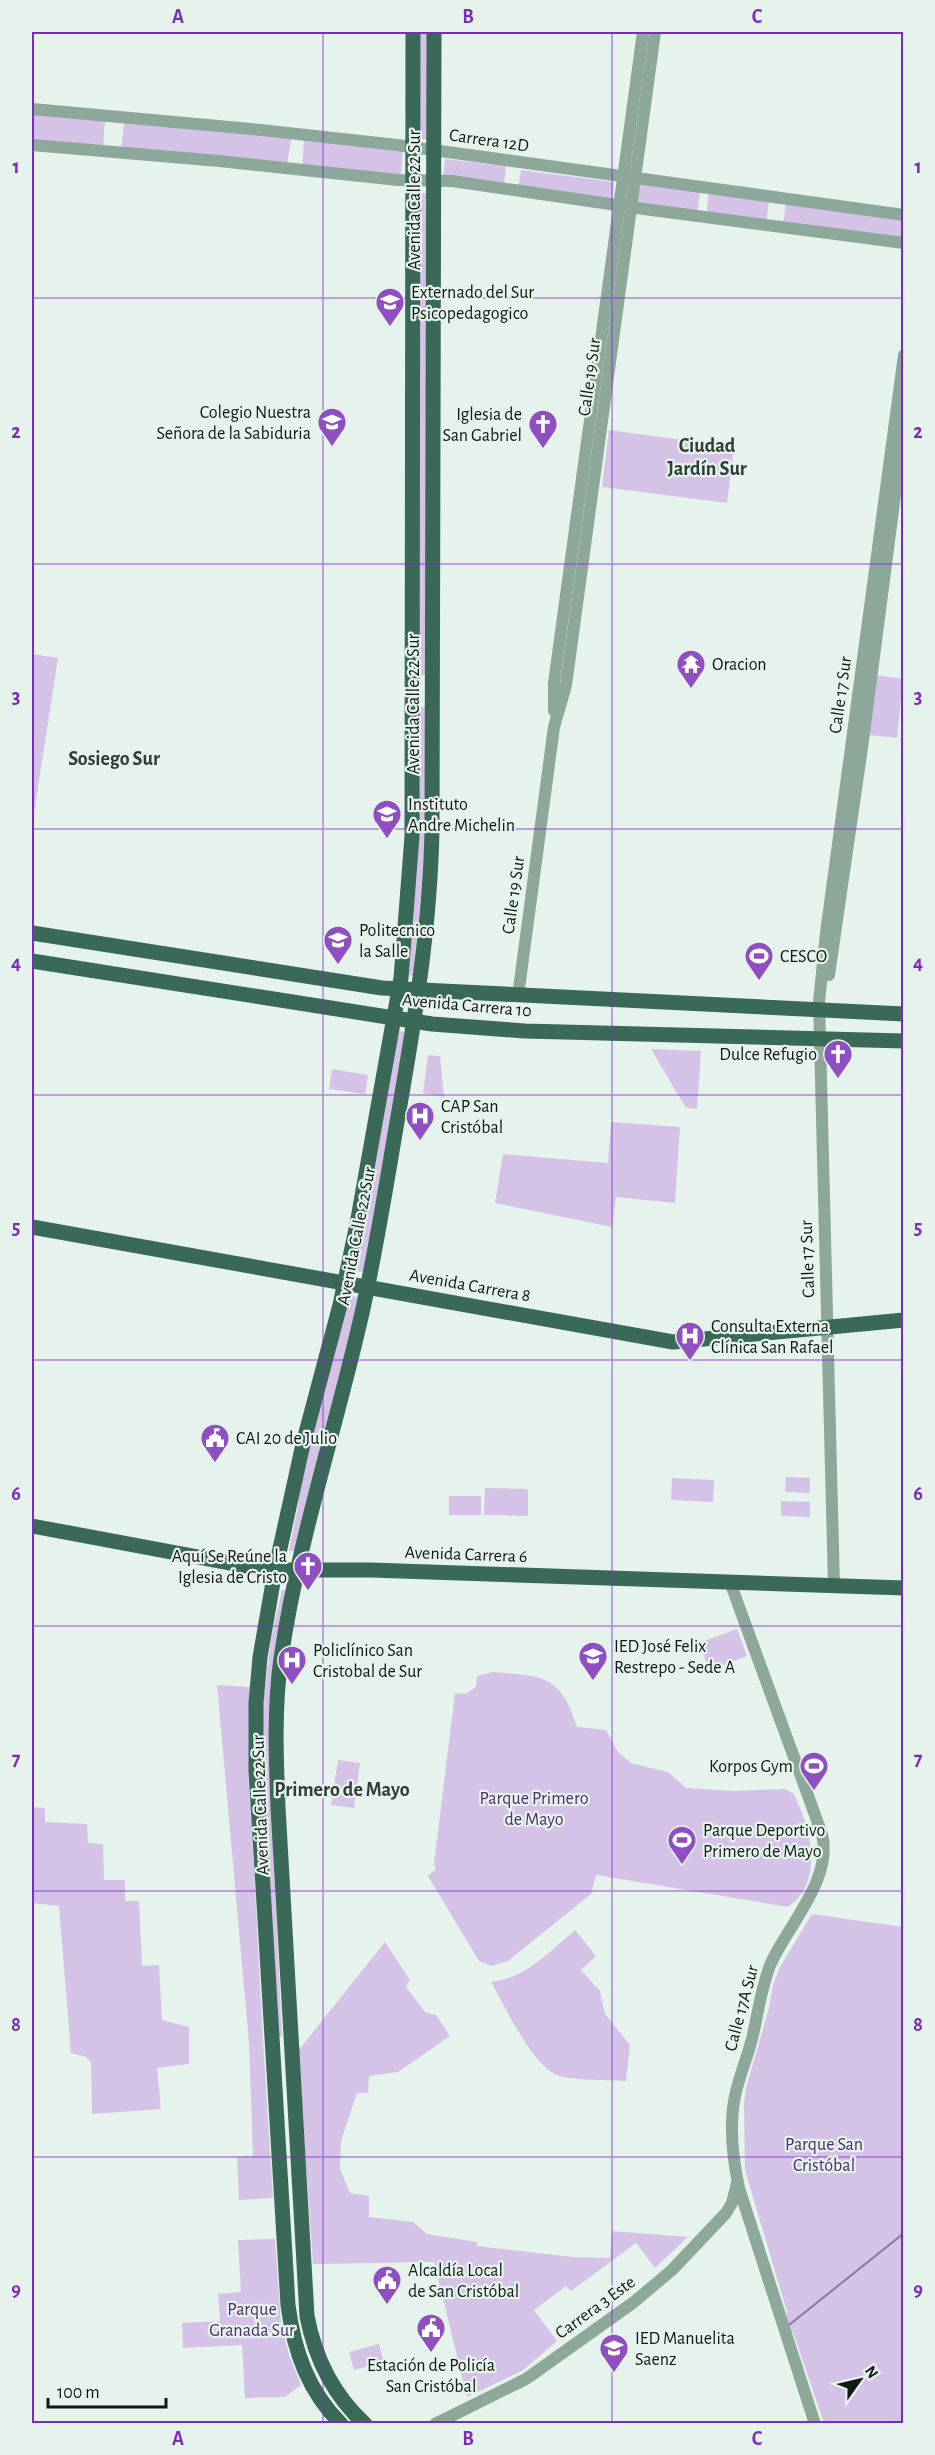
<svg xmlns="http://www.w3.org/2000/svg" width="935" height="2455" font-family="'Alegreya Sans',sans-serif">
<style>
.green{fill:#d5c3e7}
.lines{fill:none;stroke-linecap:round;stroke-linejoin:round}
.stream{stroke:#89799a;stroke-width:2}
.minor{stroke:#8da79b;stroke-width:12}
.major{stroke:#3a6a57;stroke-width:15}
.grid{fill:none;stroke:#7b2cbf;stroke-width:1.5;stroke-opacity:0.55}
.labels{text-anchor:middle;stroke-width:4.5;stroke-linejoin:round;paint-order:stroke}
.street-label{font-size:18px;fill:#131815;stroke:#e5f3ec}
.poi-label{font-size:18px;fill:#131815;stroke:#e5f3ec;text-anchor:start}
.park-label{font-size:18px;fill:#4f2e6a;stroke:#e5f3ec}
.neighbourhood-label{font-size:20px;font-weight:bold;fill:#323d38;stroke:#e5f3ec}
.neatline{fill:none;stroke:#7b2cbf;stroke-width:2}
.grid-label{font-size:20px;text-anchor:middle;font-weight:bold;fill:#7b2cbf}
</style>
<rect width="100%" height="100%" fill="#e5f3ec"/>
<g class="green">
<path d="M419,32H427V139H418Z"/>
<path d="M32,114L105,120L103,149L32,143Z"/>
<path d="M124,123L292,134L287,165L121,150Z"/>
<path d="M304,141L403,149L401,176L302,169Z"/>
<path d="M445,159L506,166L504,185L443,179Z"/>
<path d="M521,170L614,182L612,201L518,189Z"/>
<path d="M640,183L700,191L697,215L637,207Z"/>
<path d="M709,192L769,200L766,224L706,216Z"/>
<path d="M419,193H428L427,675H420L418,611Z"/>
<path d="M786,203L903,221V243L783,224Z"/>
<path d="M609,430L734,447L727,503L602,487Z"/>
<path d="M32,654L58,658L32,826Z"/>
<path d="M876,675L903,679L897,738L869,735Z"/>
<path d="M418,707H427L425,856L413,976L407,975Z"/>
<path d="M397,1031L406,1032L368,1273L355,1271Z"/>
<path d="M651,1049L701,1051L697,1109L686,1108Z"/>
<path d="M428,1055L440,1056L444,1097L423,1093Z"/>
<path d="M332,1069L368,1075L365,1094L329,1089Z"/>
<path d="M611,1122L680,1127L675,1203L616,1197L612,1227L495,1203L503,1154L608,1163Z"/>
<path d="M350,1296L359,1297L298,1551H289L298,1506L301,1476Z"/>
<path d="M786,1477L810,1478V1493L785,1492Z"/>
<path d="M672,1478L714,1480L713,1502L671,1500Z"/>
<path d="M485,1488L528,1489V1516L484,1515Z"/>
<rect x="449" y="1496" width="32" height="19"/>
<path d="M781,1501L810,1502V1517L781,1516Z"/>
<path d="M282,1590H290L273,1847L282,2036L274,2037L260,1729L271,1639Z"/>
<path d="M737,1629L747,1656L709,1670L699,1643Z"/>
<path d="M493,1672C542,1676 561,1674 577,1727L606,1730L618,1752L631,1763L668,1772L686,1788L733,1791L784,1789L793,1793C810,1825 826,1881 788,1907L596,1875L591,1894L508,1961L491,1966L479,1961L428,1876L436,1869L434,1864L455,1693L465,1694L476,1687L477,1676Z"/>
<path d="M217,1685L250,1687C246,1754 252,1821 255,1888C260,1991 266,2094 273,2198L239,2200L237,2157L253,2156L249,2043Z"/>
<path d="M338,1760L360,1763L354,1808L331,1805Z"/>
<path d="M32,1807L45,1808V1822L87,1824L88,1843L103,1844L104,1880H125V1901H139L142,1966L159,1965L162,2020L189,2027V2064L157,2068L161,2109L92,2114L91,2062L86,2057L71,2053L59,1906L32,1903Z"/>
<path d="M812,1914L903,1927V2423H824L793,2332H789L786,2323L787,2312L745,2170L744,2104L746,2088L769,2008L773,1985L780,1967Z"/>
<path d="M575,1930L596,1956L581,1970L600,1991L605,2014L630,2045L626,2081C608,2080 573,2081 557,2075C532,2065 505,2006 491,1982C526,1978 549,1952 575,1930Z"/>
<path d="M385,1942L410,1980L406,1987L425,2012L436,2015L450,2036L398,2072L369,2076L368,2093H357L341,2141L340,2169L350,2193L369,2196V2217L413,2222L427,2234L477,2242V2246L572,2257L610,2258L612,2231L688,2237L655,2268L636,2243L571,2291L566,2286L534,2310L557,2341L522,2371L467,2397L434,2262L313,2264L298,2051Z"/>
<path d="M275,2239L281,2323L289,2355L301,2385L285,2397L245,2398L242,2345L183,2348L182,2323L220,2321L218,2294L241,2292L238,2240Z"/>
<path d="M379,2344L384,2362L354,2370L349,2352Z"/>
</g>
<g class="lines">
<path class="stream" d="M789,2325L904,2233"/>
<g class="minor">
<path d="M32,109L251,129L397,145L904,215"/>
<path d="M32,145L219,161L398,180L452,181L644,209L904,243"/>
<path d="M554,711V683L643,32"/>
<path d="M829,975L863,741L904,426"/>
<path d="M518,996L554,727L566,685L655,32"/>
<path d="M730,1582L822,1834C833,1879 789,1924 771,1963C761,1987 758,2014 752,2039C747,2058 739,2077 735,2096C729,2125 733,2160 739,2188L815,2424"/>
<path d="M834,1586L819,1002L826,933L904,355"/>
<path d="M435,2424L526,2379L634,2302L672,2270L726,2213L732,2203L737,2183"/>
</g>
<g class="major">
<path d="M32,933L382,988L904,1014"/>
<path d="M32,961L432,1024L525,1031L904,1041"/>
<path d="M32,1227L673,1342L904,1320"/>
<path d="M32,1526L267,1570H371L904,1588"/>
<path d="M341,2424C308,2391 294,2351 288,2305L256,1770V1703L260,1657L275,1571L303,1444L340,1305L357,1224L401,978L412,836L413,32"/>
<path d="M365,2424C333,2395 315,2358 307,2316L278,1807C276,1757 274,1707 281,1658C298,1541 336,1428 362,1313C376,1250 386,1186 397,1122C414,1025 430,929 432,831L434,32"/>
</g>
</g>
<path class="grid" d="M323,32V2424M612,32V2424M32,298H904M32,564H904M32,829H904M32,1095H904M32,1360H904M32,1626H904M32,1891H904M32,2157H904"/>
<defs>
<g id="university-pin" transform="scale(1.5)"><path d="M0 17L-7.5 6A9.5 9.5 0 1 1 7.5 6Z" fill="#8f4ec2" stroke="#e5f3ec"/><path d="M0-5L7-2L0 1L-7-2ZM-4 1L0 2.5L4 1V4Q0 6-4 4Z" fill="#fff"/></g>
<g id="school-pin" transform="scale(1.5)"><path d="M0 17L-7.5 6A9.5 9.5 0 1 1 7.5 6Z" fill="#8f4ec2" stroke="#e5f3ec"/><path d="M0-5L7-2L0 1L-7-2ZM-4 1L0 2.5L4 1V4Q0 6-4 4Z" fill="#fff"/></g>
<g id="church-pin" transform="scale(1.5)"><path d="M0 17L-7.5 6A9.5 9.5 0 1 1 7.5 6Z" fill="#8f4ec2" stroke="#e5f3ec"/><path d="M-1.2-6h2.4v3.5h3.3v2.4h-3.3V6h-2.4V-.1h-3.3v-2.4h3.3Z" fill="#fff"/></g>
<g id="temple-pin" transform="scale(1.5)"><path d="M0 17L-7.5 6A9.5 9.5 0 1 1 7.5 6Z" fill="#8f4ec2" stroke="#e5f3ec"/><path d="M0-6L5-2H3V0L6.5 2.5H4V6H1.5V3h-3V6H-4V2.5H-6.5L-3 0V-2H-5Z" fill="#fff"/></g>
<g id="stadium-pin" transform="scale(1.5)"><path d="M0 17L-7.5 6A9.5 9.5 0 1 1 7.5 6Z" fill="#8f4ec2" stroke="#e5f3ec"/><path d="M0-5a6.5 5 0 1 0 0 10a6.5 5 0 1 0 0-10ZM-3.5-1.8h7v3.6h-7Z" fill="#fff"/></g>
<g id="hospital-pin" transform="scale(1.5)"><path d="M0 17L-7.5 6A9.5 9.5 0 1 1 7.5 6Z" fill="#8f4ec2" stroke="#e5f3ec"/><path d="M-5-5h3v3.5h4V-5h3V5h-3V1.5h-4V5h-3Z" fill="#fff"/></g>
<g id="civic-pin" transform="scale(1.5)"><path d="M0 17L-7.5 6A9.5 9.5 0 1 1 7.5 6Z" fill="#8f4ec2" stroke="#e5f3ec"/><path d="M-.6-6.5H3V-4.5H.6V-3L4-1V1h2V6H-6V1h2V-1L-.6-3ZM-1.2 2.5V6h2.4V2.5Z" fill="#fff"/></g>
</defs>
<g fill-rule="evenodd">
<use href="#university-pin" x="390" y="302"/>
<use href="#school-pin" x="332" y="422"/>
<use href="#church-pin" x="543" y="424"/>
<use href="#temple-pin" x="691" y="664"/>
<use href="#university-pin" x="387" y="814"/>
<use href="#university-pin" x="338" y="940"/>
<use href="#stadium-pin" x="759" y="956"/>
<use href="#church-pin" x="838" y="1054"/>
<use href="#hospital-pin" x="420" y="1116"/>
<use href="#hospital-pin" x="690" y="1336"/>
<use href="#civic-pin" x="215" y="1438"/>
<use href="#church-pin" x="308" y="1566"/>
<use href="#school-pin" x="593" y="1656"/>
<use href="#hospital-pin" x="292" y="1660"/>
<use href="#stadium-pin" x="814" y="1766"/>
<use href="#stadium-pin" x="682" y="1840"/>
<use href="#civic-pin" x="387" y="2280"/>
<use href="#civic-pin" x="431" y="2328"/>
<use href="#school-pin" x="614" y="2348"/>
</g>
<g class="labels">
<g class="street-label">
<text transform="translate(489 140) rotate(8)" y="6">Carrera 12D</text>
<text transform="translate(414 200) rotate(-90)" y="6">Avenida Calle 22 Sur</text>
<text transform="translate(589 377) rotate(-82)" y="6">Calle 19 Sur</text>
<text transform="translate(840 695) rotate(-82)" y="6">Calle 17 Sur</text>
<text transform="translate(413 704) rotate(-90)" y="6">Avenida Calle 22 Sur</text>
<text transform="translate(513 895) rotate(-82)" y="6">Calle 19 Sur</text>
<text transform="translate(467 1005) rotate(5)" y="6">Avenida Carrera 10</text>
<text transform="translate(356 1236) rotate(-79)" y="6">Avenida Calle 22 Sur</text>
<text transform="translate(807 1259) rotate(-92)" y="6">Calle 17 Sur</text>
<text transform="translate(470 1285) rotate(10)" y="6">Avenida Carrera 8</text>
<text transform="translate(466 1554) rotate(2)" y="6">Avenida Carrera 6</text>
<text transform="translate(260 1805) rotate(-92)" y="6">Avenida Calle 22 Sur</text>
<text transform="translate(741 2008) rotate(-75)" y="6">Calle 17A Sur</text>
<text transform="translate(595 2307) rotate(-36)" y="6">Carrera 3 Este</text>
</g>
<g class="poi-label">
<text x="411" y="298">Externado del Sur<tspan x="411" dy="21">Psicopedagogico</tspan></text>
<text x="311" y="418" text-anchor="end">Colegio Nuestra<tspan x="311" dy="21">Señora de la Sabiduria</tspan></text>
<text x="522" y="420" text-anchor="end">Iglesia de<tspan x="522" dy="21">San Gabriel</tspan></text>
<text x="712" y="670">Oracion</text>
<text x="408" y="810">Instituto<tspan x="408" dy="21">Andre Michelin</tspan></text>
<text x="359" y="936">Politecnico<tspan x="359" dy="21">la Salle</tspan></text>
<text x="780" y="962">CESCO</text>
<text x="817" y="1060" text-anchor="end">Dulce Refugio</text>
<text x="441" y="1112">CAP San<tspan x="441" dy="21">Cristóbal</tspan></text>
<text x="711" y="1332">Consulta Externa<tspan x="711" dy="21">Clínica San Rafael</tspan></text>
<text x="236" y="1444">CAI 20 de Julio</text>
<text x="287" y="1562" text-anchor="end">Aquí Se Reúne la<tspan x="287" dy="21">Iglesia de Cristo</tspan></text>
<text x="614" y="1652">IED José Felix<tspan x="614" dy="21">Restrepo - Sede A</tspan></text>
<text x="313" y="1656">Policlínico San<tspan x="313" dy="21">Cristobal de Sur</tspan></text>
<text x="793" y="1772" text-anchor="end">Korpos Gym</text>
<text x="703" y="1836">Parque Deportivo<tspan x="703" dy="21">Primero de Mayo</tspan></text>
<text x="408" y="2276">Alcaldía Local<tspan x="408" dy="21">de San Cristóbal</tspan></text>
<text x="635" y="2344">IED Manuelita<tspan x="635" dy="21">Saenz</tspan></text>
<text x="431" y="2371" text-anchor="middle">Estación de Policía<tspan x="431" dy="21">San Cristóbal</tspan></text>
</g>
<g class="park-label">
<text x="534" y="1804">Parque Primero<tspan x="534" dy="21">de Mayo</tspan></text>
<text x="824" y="2150">Parque San<tspan x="824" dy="21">Cristóbal</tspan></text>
<text x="252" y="2315">Parque<tspan x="252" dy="21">Granada Sur</tspan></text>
</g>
<g class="neighbourhood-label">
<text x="707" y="452">Ciudad<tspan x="707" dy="23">Jardín Sur</tspan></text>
<text x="114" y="765">Sosiego Sur</text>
<text x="342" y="1796">Primero de Mayo</text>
</g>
</g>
<rect width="935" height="2455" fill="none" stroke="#e5f3ec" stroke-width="66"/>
<g transform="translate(860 2380) rotate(56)" stroke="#e5f3ec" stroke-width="4.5" paint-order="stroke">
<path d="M0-4.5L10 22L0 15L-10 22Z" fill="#131815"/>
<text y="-9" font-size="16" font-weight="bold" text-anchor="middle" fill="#131815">N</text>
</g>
<path d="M48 2398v9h118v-9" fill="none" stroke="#131815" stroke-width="3"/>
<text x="57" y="2398" font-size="18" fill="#131815" stroke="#e5f3ec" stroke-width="4.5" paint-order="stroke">100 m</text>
<rect x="33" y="33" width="869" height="2389" class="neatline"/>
<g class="grid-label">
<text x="178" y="23">A</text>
<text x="468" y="23">B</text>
<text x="757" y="23">C</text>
<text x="16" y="173">1</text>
<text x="918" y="173">1</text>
<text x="16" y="438">2</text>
<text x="918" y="438">2</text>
<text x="16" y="703">3</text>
<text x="918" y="703">3</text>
<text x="16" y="969">4</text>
<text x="918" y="969">4</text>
<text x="16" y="1234">5</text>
<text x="918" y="1234">5</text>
<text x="16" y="1500">6</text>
<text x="918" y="1500">6</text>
<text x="16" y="1765">7</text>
<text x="918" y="1765">7</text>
<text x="16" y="2031">8</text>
<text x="918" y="2031">8</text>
<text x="16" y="2296">9</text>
<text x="918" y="2296">9</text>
<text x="178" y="2445">A</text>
<text x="468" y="2445">B</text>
<text x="757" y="2445">C</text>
</g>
</svg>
